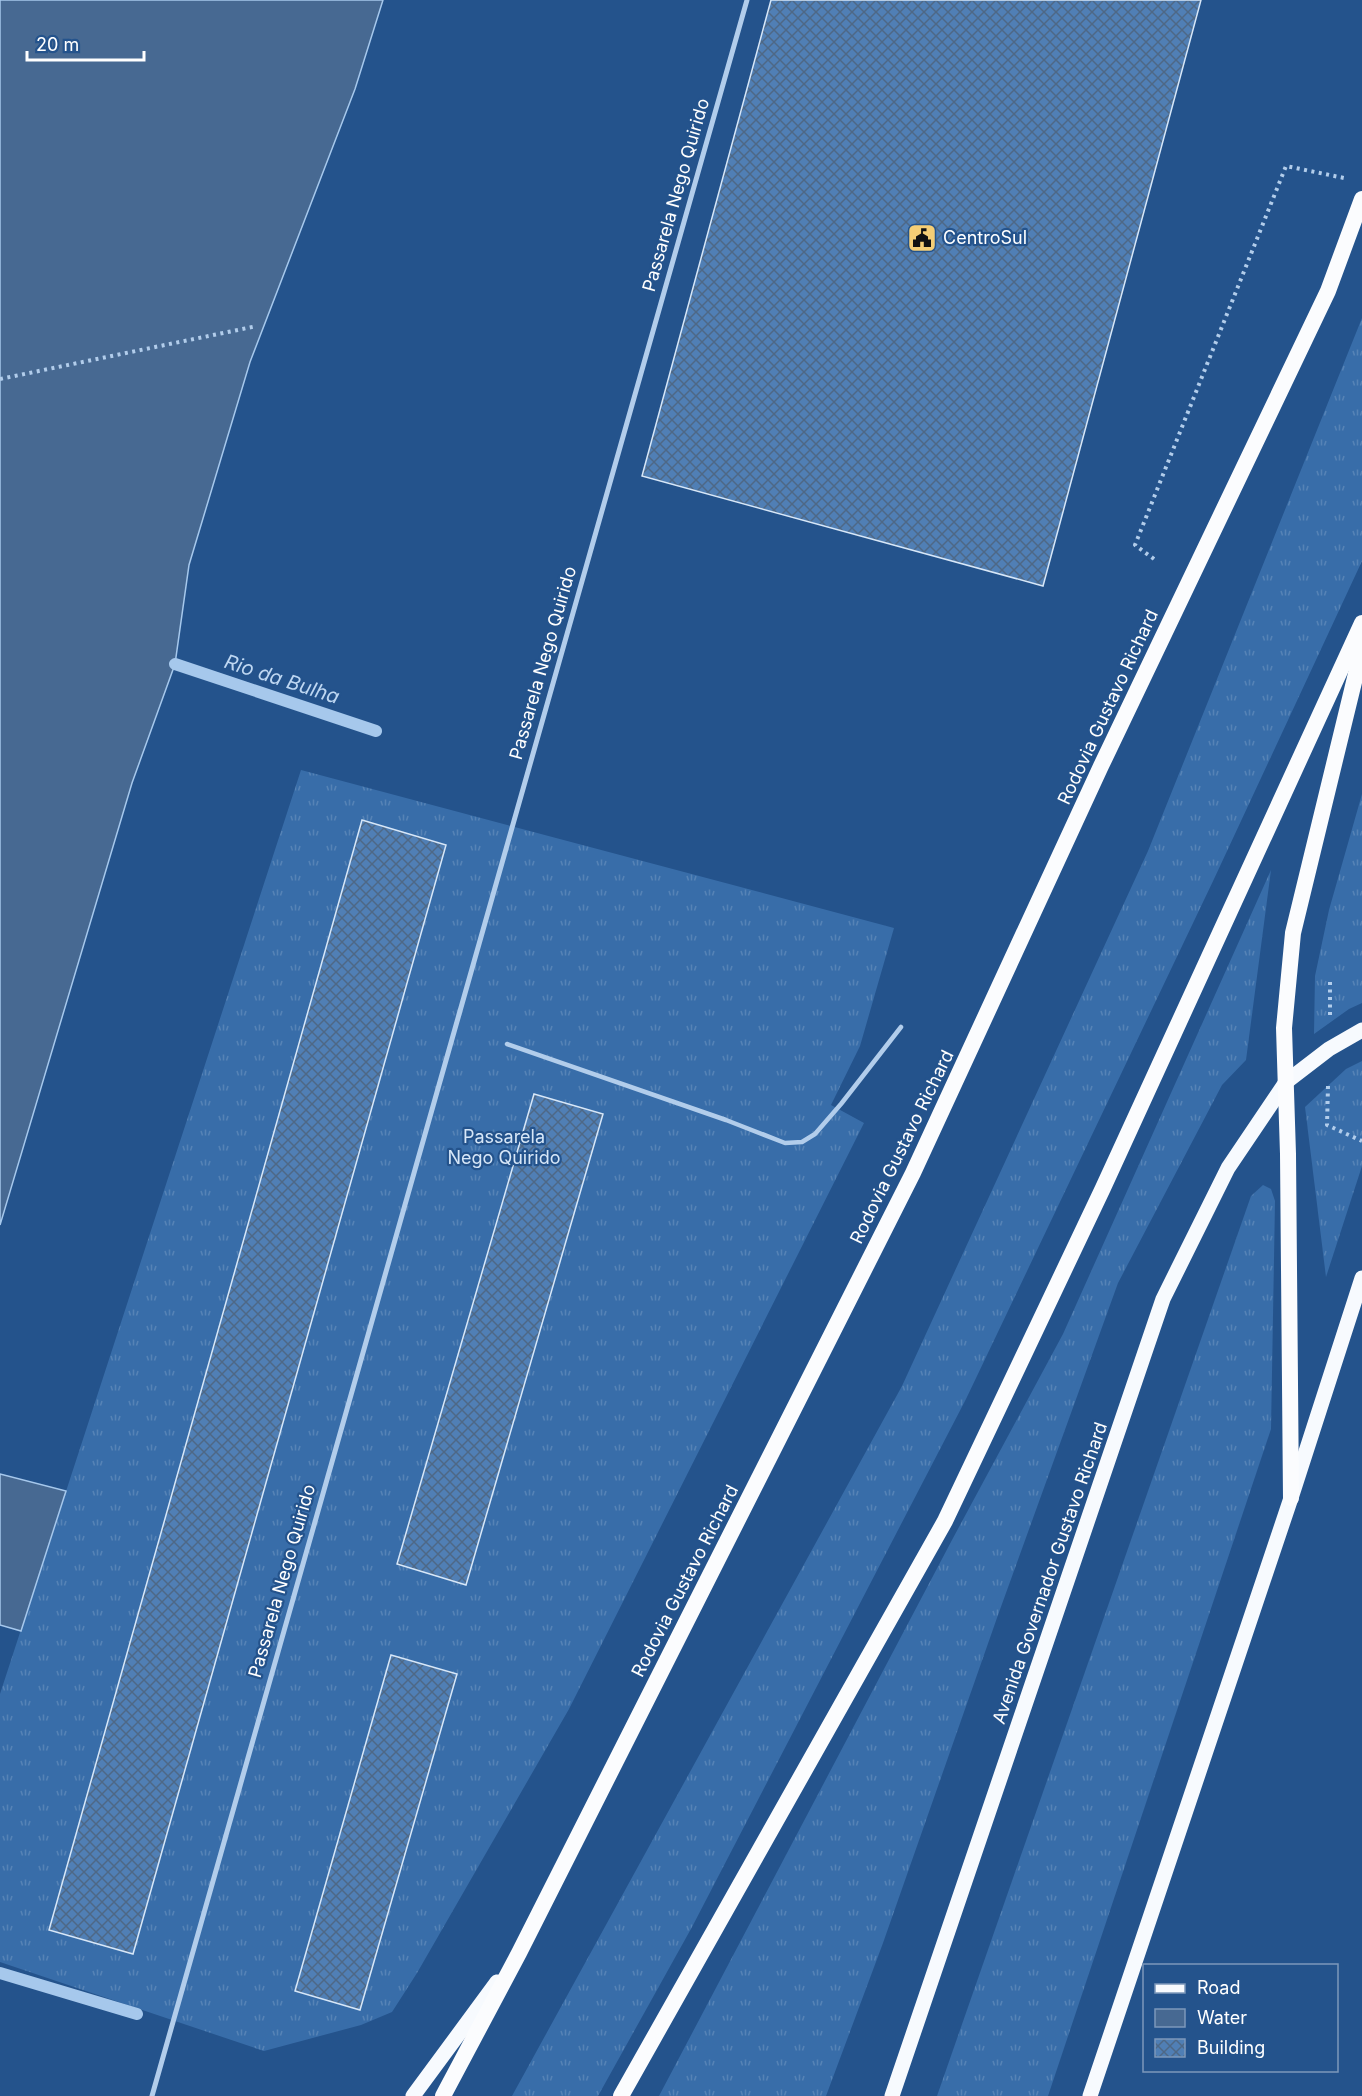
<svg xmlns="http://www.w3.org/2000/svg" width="1362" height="2096" font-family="Inter,sans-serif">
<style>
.grass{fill:url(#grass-tufts)}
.water{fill:#476992;stroke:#a6c8ec;stroke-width:1.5}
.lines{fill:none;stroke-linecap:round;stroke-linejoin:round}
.stream{stroke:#a6c8ec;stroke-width:12}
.building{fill:url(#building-cross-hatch);stroke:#d7e7f8;stroke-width:1.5}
.path{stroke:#b2cdeb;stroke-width:4;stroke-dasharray:3 4.5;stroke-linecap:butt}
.service{stroke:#b2cdeb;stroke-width:4.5}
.pedestrian{stroke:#b2cdeb;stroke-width:5}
.primary{stroke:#f7fafe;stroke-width:15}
.trunk{stroke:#fbfcfe;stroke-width:16}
.labels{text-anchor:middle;stroke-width:4.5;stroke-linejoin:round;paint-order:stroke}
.street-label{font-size:18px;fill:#fff;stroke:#24538c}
.poi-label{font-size:18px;fill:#fff;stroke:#24538c;text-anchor:start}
.park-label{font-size:18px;fill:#d7e7f8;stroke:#24538c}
.water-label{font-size:20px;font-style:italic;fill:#bed7f2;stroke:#24538c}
</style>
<defs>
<pattern id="grass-tufts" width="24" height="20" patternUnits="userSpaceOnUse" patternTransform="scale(1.5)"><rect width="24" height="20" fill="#386da9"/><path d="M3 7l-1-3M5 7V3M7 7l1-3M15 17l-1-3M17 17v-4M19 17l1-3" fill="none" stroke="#5683b6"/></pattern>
<pattern id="building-cross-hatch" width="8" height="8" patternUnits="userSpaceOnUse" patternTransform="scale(1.5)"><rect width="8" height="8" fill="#507fb5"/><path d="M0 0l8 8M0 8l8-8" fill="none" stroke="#4e6886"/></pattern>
</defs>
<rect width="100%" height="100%" fill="#24538c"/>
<g class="grass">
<path d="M1362,318V561L1214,879L966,1399L692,1927L598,2096H512L902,1386L1148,851Z"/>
<path d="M301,770L894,928L860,1046L831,1105L864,1123L569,1709L417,1973L392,2012L361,2025L264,2051L0,1962V1694Z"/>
<path d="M1362,794V1003L1349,1009L1314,1034L1315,976L1329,910Z"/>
<path d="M1271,870L1246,1060L1222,1085L1118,1283L998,1615L883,1943L826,2096H659L952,1540L1063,1334Z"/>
<path d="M1362,1061V1166L1326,1277L1305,1107L1346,1069Z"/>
<path d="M1263,1185L1271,1189L1275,1201L1271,1429L1048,2096H937L1251,1196Z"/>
</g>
<g class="water">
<path d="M0,0H383L355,89L250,362L189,565L175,664L132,783L0,1225Z"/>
<path d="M0,1474L66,1491L21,1631L0,1625Z"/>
</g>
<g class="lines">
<g class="stream">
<path d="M175,664L376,731"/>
<path d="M0,1973L137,2014"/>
</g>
</g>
<g class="building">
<path d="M771,0H1201L1043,586L642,476Z"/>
<path d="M362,820L446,845L133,1954L49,1930Z"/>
<path d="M534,1094L603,1114L466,1585L397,1564Z"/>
<path d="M391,1655L457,1674L360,2010L295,1991Z"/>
</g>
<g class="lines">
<g class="path">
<path d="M0,379L257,326"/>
<path d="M1154,559L1135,545L1286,166L1344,178"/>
<path d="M1330,1015V982"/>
<path d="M1328,1086L1327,1125L1362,1141"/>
</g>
<path class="service" d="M507,1044L726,1120L785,1143L802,1142L815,1134L841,1104L901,1027"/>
<path class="pedestrian" d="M152,2096L747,0"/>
<g class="primary">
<path d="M413,2096L497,1982"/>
<path d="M892,2096L1163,1299L1228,1168L1286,1082L1329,1049L1362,1030"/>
<path d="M1090,2096L1291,1498L1362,1278"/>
</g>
<g class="trunk">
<path d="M1291,1498L1288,1154L1284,1028L1293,933L1362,649"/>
<path d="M443,2096L519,1953L913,1173L1101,766L1328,291L1362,199"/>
<path d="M621,2096L945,1521L1103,1188L1362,623"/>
</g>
</g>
<defs>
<g id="civic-square" transform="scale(1.5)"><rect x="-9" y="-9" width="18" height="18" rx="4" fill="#f5ce76" stroke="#24538c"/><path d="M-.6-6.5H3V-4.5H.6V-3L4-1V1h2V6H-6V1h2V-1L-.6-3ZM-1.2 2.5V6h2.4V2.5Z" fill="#111"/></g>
</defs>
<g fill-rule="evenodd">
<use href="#civic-square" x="922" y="238"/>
</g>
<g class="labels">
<g class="street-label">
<text transform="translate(676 195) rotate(-74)" y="6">Passarela Nego Quirido</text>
<text transform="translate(543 663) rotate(-74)" y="6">Passarela Nego Quirido</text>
<text transform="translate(1108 707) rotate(-65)" y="6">Rodovia Gustavo Richard</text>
<text transform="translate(902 1147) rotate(-64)" y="6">Rodovia Gustavo Richard</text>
<text transform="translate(1050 1573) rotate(-71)" y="6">Avenida Governador Gustavo Richard</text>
<text transform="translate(282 1581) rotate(-74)" y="6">Passarela Nego Quirido</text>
<text transform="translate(685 1581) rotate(-63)" y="6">Rodovia Gustavo Richard</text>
</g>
<g class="poi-label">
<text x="943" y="244">CentroSul</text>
</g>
<g class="park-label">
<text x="504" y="1143">Passarela<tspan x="504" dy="21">Nego Quirido</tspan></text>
</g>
<g class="water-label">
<text transform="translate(282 679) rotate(18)" y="7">Rio da Bulha</text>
</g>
</g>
<rect x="1143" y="1964" width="195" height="108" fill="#24538c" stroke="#7c98ba" stroke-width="1.5"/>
<rect x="1155" y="1984" width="30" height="9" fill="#f7fafe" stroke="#7c98ba" stroke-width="1.5"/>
<text x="1197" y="1994" font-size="18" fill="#ffffff">Road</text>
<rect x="1155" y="2009" width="30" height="18" fill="#476992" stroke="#7c98ba" stroke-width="1.5"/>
<text x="1197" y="2024" font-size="18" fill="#ffffff">Water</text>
<rect x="1155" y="2039" width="30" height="18" fill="url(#building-cross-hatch)" stroke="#7c98ba" stroke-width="1.5"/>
<text x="1197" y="2054" font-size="18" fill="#ffffff">Building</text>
<path d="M27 51v9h117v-9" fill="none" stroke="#ffffff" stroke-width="3"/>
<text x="36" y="51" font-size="18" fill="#ffffff" stroke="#24538c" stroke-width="4.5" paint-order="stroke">20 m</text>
</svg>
